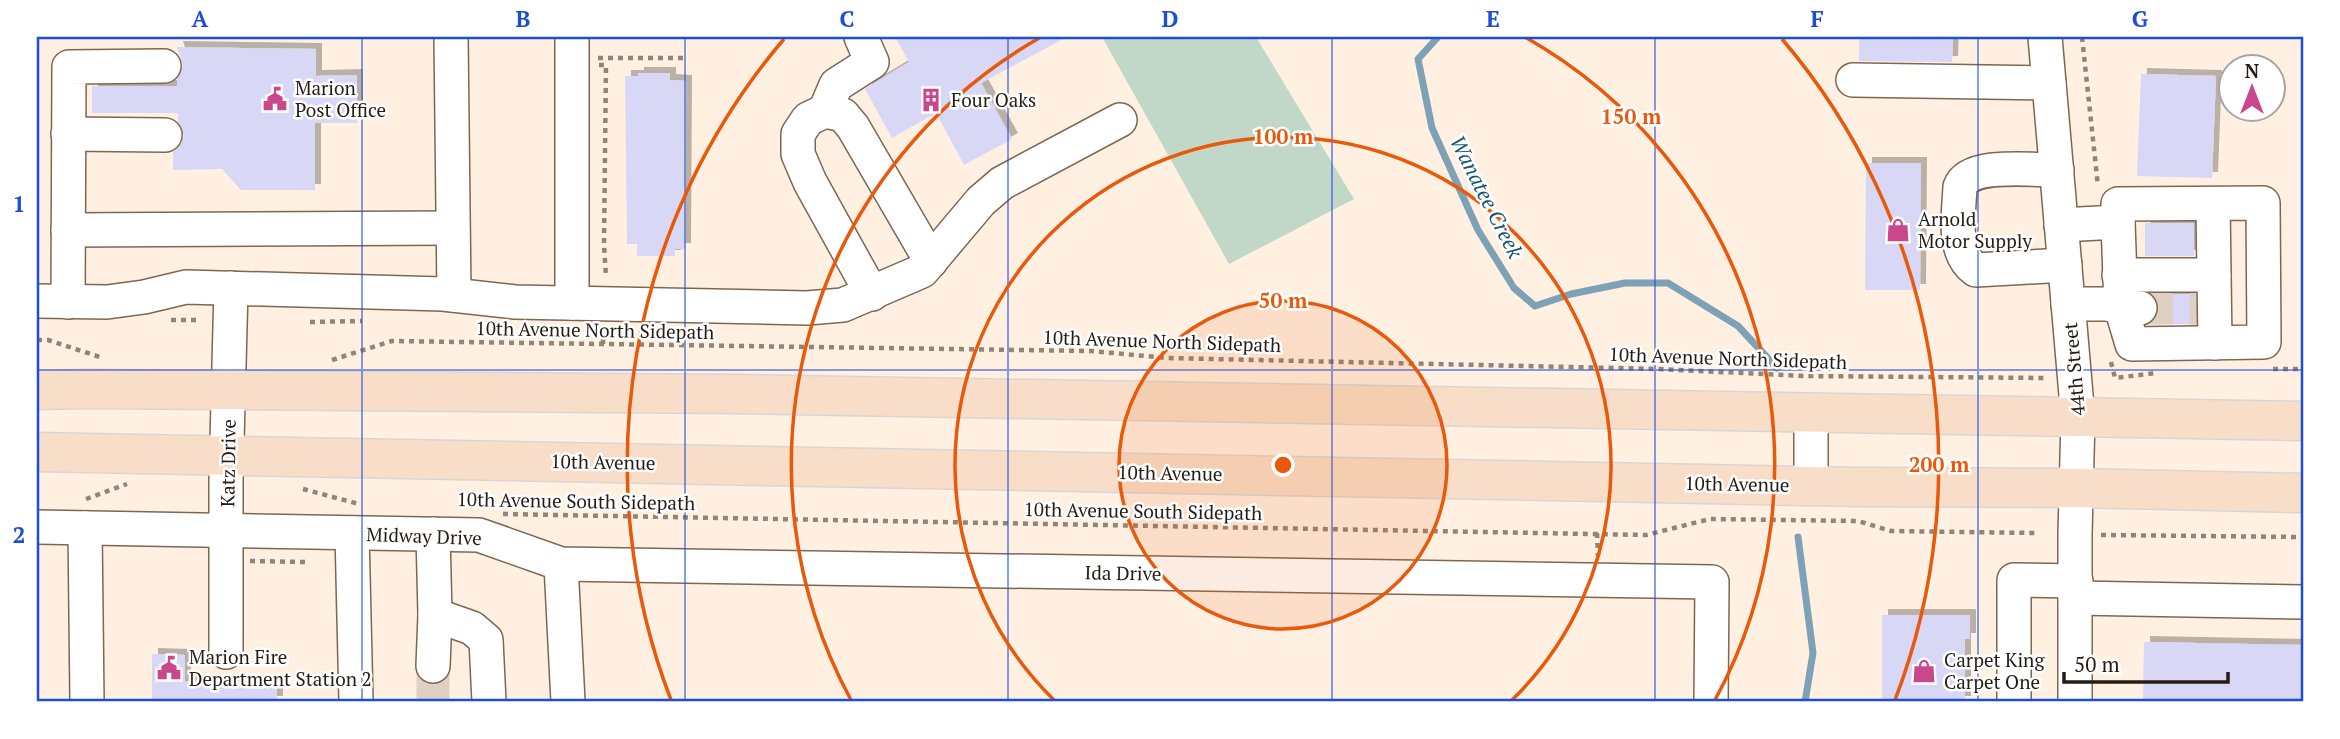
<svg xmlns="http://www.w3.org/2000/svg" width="2340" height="739" font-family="'PT Serif',serif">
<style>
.green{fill:#c1d8c8}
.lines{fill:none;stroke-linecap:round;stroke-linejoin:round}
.stream{stroke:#7da2b6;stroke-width:7}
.building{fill:#d8d8f6;filter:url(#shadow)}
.minor-tunnel{stroke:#ded0c3;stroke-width:33;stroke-dasharray:33 17;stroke-linecap:butt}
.minor-casing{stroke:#7d6752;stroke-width:36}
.major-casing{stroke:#d8d6d5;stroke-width:41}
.path{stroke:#91857a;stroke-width:4.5;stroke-dasharray:5 5;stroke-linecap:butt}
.minor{stroke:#fff;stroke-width:33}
.major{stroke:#f8dec9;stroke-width:38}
.grid{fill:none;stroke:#1d4ed8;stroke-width:2;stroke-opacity:0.55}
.ring{fill:none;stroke:#e8590c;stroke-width:3.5}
.labels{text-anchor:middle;stroke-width:5;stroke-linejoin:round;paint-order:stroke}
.poi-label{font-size:19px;fill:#251c14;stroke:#fff;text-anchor:start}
.street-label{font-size:19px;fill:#251c14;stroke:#fff}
.water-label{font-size:21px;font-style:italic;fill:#145774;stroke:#fff}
.centre{fill:#e8590c;stroke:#fff;stroke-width:3.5}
.ring-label{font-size:21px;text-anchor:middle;font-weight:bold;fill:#e8590c;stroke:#fff;stroke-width:5;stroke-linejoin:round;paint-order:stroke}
.neatline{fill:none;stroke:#1d4ed8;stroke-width:2.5}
.grid-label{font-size:23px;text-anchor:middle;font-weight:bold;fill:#1d4ed8}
</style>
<defs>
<filter id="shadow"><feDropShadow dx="6" dy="-6" stdDeviation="0" flood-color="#0004"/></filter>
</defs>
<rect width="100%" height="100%" fill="#fff0e2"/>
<path class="green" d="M1102,37H1256L1354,199L1229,264Z"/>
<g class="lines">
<g class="stream">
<path d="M1438,37L1418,59L1432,128L1478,230L1514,288L1535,306L1571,294L1625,283H1668L1738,326L1777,368"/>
<path d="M1798,537L1813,653L1805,702"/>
</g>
</g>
<g class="building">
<path d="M895,37H1067L981,83L1012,139L964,165L936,113L892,138L865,89L909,62Z"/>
<path d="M1859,37H1953L1952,62L1859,61Z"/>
<path d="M177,47L316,49V76L357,75V123H315V190H241L222,169L173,170V152L181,145L184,136L178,122V113H92V86H177V79L183,66Z"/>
<path d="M638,73H670V80L686,81L685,249H675V256H637V244H627L625,76H638Z"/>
<path d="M2141,74L2216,76L2212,178L2137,176Z"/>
<path d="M1866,163H1921L1920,290H1865Z"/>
<rect x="2145" y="223" width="49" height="33"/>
<path d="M2153,294H2195V324H2150L2156,318L2159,310L2157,300Z"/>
<path d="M1882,615H1970V639H1965V702H1882Z"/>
<path d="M2144,642L2303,645V702H2143Z"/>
<path d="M152,654L185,655V681L277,683V702H152Z"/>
</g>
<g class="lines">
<g class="minor-tunnel">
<path d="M2140,308H2200"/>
<path d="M433,666V702"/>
</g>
<g class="minor-casing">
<g id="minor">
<path d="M451,37L454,295"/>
<path d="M572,37V303"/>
<path d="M2045,37L2078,418L2075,534V702"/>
<path d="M1853,80L2049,83"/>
<path d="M825,111L836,85L872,62L861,37"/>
<path d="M68,134L165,135"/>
<path d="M2057,170C2033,170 1969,162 1960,187C1959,213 1951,253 1976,270L2065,265"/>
<path d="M2213,204L2215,343"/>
<path d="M2118,222V204L2263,203L2264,342L2132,344L2121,307L2140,308"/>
<path d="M2061,225L2118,222L2121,307L2107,304H2068"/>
<path d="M68,230L452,228"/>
<path d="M2119,275H2214"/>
<path d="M872,294L810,182L798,154V134L808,119L825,111L843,115L853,127L931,261"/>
<path d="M37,301L107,302L144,297L186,287L443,294L515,302L807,308L843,305L922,271L981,201L1002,183L1120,120"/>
<path d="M68,302L69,67L164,66"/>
<path d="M1811,486V413"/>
<path d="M37,527L479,535L561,564L1712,582L1711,702"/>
<path d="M85,528L87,702"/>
<path d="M352,533L356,702"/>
<path d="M433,534L435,615L433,666"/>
<path d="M561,564L568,702"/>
<path d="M2075,598L2303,602"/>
<path d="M435,615L472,628L486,640L489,702"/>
<path d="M226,652V480L231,288"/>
<path d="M2014,702V580L2076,581"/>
</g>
</g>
<g class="major-casing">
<g id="major">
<path d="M37,390L88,389L734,394L2303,421"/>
<path d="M37,452L1858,487L2077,488L2303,493"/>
</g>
</g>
<g class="path">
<path d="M2082,37L2098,186"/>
<path d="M598,58H686"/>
<path d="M599,65H606L604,245L606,277"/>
<path d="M171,320H197"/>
<path d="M310,322L362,321"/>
<path d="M37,340H48L103,358"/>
<path d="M603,344V328"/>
<path d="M332,360L392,341L1091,351L1167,358L1659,369L1803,376L2046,378"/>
<path d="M2111,362L2115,378L2156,373"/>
<path d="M2273,369H2303"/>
<path d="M303,489L359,504"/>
<path d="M86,499L127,484"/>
<path d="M503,514L1646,535L1710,519L1858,521L1891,531L2036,533"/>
<path d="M1597,533L1598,556"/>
<path d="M2101,535L2303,537"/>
<path d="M250,561L305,562"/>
</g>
<use href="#minor" class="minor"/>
<use href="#major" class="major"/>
</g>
<path class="grid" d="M362,37V702M685,37V702M1008,37V702M1332,37V702M1655,37V702M1978,37V702M37,370H2303"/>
<circle cx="1283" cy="465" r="164" fill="#e8590c" fill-opacity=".12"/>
<g class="ring">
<circle cx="1283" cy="465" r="164"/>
<path d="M1055 701A328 328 0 1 1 1511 701"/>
<path d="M851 700A492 492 0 0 1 1041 37M1525 37A492 492 0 0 1 1715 700"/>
<path d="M671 700A656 656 0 0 1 784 39M1782 39A656 656 0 0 1 1895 700"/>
</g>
<defs>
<g id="civic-bare" transform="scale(1.89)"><path d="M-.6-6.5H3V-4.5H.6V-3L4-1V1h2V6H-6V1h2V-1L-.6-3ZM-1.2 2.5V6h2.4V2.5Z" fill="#ca478d" stroke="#fff" stroke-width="2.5" paint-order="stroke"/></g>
<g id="building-bare" transform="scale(1.89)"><path d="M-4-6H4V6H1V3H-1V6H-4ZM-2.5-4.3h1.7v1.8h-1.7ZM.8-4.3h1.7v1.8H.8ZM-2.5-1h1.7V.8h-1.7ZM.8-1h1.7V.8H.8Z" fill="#ca478d" stroke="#fff" stroke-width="2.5" paint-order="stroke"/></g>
<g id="shop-bare" transform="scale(1.89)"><path d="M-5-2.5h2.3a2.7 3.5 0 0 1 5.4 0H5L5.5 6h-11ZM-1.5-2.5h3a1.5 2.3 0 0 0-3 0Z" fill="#ca478d" stroke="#fff" stroke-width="2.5" paint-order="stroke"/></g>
</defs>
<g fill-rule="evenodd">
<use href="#civic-bare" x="275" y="99"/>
<use href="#building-bare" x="931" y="100"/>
<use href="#shop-bare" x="1898" y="230"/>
<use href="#civic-bare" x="169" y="668"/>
<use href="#shop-bare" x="1924" y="671"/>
</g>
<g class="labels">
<g class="poi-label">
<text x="295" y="95">Marion<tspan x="295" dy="22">Post Office</tspan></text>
<text x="951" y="107">Four Oaks</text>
<text x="1918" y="226">Arnold<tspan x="1918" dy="22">Motor Supply</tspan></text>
<text x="189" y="664">Marion Fire<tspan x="189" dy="22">Department Station 2</tspan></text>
<text x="1944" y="667">Carpet King<tspan x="1944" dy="22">Carpet One</tspan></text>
</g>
<g class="street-label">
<text transform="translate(595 330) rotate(1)" y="7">10th Avenue North Sidepath</text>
<text transform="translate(1162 341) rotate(2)" y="7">10th Avenue North Sidepath</text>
<text transform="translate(1728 358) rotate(2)" y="7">10th Avenue North Sidepath</text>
<text transform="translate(2074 369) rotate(-95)" y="7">44th Street</text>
<text transform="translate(603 462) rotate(1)" y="7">10th Avenue</text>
<text transform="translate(228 463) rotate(-89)" y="7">Katz Drive</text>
<text transform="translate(1170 473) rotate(1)" y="7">10th Avenue</text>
<text transform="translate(1737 484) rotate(1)" y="7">10th Avenue</text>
<text transform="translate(576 501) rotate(1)" y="7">10th Avenue South Sidepath</text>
<text transform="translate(1143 511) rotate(1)" y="7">10th Avenue South Sidepath</text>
<text transform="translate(424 536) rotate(2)" y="7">Midway Drive</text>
<text transform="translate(1123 573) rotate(1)" y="7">Ida Drive</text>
</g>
<g class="water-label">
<text transform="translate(1486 197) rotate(63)" y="7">Wanatee Creek</text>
</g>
</g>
<circle cx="1283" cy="465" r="10" class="centre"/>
<g class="ring-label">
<text x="1631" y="124">150 m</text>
<text x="1283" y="144">100 m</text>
<text x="1283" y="308">50 m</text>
<text x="1939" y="472">200 m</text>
</g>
<rect width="2340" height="739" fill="none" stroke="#ffffff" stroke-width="77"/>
<g transform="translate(2252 88)"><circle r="33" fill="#ffffff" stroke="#a8a4a1" stroke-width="2"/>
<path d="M0-5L12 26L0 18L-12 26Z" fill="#ca478d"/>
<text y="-10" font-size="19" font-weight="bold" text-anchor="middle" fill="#251c14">N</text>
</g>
<path d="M2064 672v10h164v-10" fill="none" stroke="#251c14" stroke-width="3.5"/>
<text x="2074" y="672" font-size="21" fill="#251c14" stroke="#ffffff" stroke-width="5" paint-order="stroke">50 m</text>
<rect x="38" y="38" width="2264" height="662" class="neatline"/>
<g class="grid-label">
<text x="200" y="27">A</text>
<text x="523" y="27">B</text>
<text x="847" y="27">C</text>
<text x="1170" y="27">D</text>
<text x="1493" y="27">E</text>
<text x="1817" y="27">F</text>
<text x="2140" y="27">G</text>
<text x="19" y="212">1</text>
<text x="19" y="543">2</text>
</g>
</svg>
